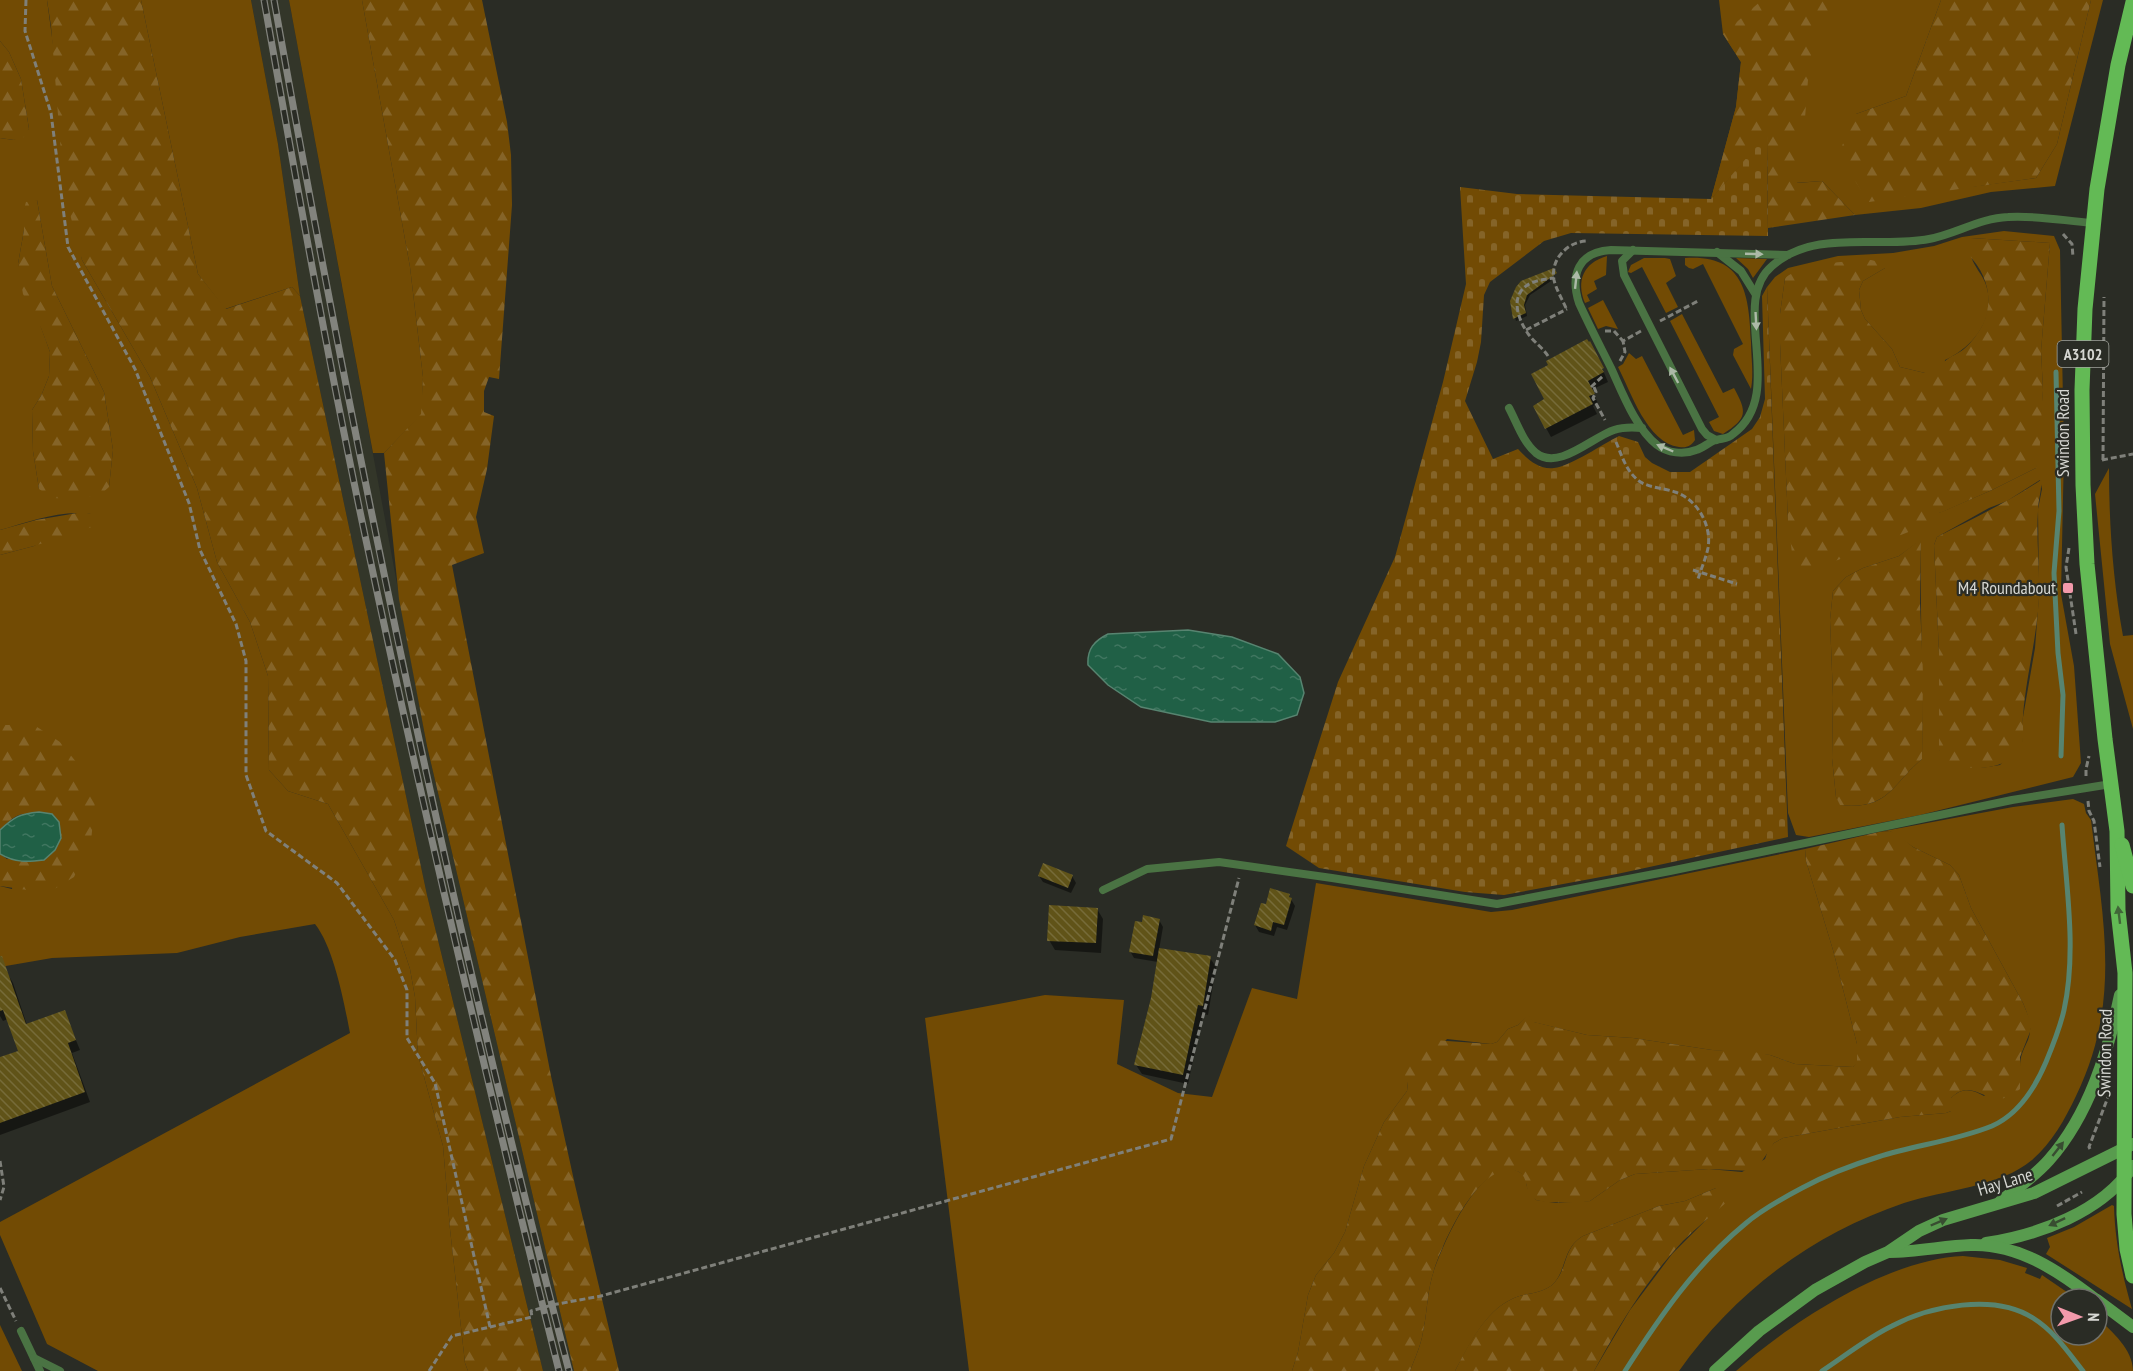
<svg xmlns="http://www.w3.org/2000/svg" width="2133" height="1371" font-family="'PT Sans Narrow',sans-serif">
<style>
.built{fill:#333629}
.green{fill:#724b04;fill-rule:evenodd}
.forest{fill:url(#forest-firs)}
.cemetery{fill:url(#cemetery-stones)}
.water{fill:url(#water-ripples);stroke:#578470;stroke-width:1.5}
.shadow{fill:#0007}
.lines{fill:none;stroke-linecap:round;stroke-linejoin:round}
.stream{stroke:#578470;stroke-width:5}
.building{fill:url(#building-back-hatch)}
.path{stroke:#7f807a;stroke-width:3;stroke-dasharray:6 3;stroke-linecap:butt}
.service{stroke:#4a7343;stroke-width:8}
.secondary{stroke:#589b4e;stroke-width:12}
.primary{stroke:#63ba55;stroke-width:15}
.rail-casing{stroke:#82837d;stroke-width:7}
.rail{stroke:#2a2c25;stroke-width:4.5;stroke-dasharray:14;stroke-linecap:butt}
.oneway{fill:#acb9a7}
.oneway2{fill:#416538}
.oneway3{fill:#384d31}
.poi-dot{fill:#f39aab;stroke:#2a2c25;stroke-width:2}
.labels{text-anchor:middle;stroke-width:4.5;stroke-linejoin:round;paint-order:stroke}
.shield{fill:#2a2c25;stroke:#a2a49e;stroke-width:1.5}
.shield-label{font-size:16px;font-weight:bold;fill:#d6d7d2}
.street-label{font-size:18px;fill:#d6d7d2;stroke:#2a2c25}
.poi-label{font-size:18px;fill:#d6d7d2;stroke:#2a2c25;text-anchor:end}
</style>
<defs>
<pattern id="forest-firs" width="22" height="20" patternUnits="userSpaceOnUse" patternTransform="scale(1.5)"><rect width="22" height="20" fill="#724b04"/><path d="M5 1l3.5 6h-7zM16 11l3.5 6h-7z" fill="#856428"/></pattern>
<pattern id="cemetery-stones" width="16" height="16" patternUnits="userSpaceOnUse" patternTransform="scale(1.5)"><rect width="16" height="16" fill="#724b04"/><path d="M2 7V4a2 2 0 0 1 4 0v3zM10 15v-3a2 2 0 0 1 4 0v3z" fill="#856428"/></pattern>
<pattern id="water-ripples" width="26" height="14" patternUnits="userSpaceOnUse" patternTransform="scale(1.5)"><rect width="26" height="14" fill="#206046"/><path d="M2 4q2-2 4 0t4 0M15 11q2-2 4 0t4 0" fill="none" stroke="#407660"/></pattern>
<pattern id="building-back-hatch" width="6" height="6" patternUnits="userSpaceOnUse" patternTransform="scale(1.5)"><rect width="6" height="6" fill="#605318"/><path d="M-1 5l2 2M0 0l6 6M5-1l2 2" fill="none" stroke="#766b39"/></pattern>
</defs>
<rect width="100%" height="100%" fill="#2a2c25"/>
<path class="built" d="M251,0H289L427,746L574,1371H543L427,895L300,296L278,144Z"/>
<g class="green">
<path d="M0,0H47L82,260L150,377L197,488L217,562L250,622L268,676L269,770L288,791L328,804L394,920L410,969L415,997L418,1055L443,1146L450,1229L465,1363L468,1371H98L47,1344L0,1235V1222L350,1033C344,1002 334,948 315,924L240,937L177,953L52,958L0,967V886L12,889L34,725H0V555L34,546L91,514C62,509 28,522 0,530V138L14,140L29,129L21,79L9,52L0,41ZM37,200L52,286L104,392L113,450L109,487L39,489L33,451L32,410L41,396L49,376L50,352L18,264L24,230V209Z"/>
<path d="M141,0H251L278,144L300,296L292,287L225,309L198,274Z"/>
<path d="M289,0H362L410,267L423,377L422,414L384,453H373Z"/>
<path d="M1719,0H1941L1906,96L1856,114L1970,187L2036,178L2057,144L2091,0H2103L2055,186L1991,192L1921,208L1855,215L1822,181L1769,185L1767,135L1711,199L1736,107L1741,62L1723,34Z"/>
<path d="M2004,231L2054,236L2060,250L2064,451L2061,594L2074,666L2081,763L2073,777L1920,815L1809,837L1796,835L1788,813L1767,287L1775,277L1788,268L1838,256L1893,253L1934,246L1962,237ZM1971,238L2050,243L2041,351L2043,390L2036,468L1992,490L1939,513L1945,360C1973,347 1997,318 1986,285C1983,275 1974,267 1971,256C1970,251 1971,243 1971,238ZM1885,268L1863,281L1859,290L1861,310L1865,319L1892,349L1900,367L1925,373L1788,520L1780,343V314L1785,278ZM2040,480L2042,489L2038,509L2039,596L2035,648L2023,717L2022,742L2000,765L1981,768L1939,750V653L1934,545L1937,537L1989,508L2007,501ZM1921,540C1920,613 1923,685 1922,759C1891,785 1889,810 1841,805L1836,797L1832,758L1833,697L1830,620L1833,591L1846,577L1863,568L1899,556Z"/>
<path d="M1607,256L1606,275L1594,281L1597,289L1587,295L1590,301L1585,303C1576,281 1583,263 1607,256Z"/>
<path d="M1644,258H1665L1670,259L1676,276L1666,283L1678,307L1666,313L1642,267L1631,273L1628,272L1631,265Z"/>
<path d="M1685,258C1745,254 1749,295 1751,342C1751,357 1754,374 1751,389L1733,355L1734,349L1743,344L1703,264L1693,269L1689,268L1685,265Z"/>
<path d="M1736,258L1767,259L1753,278L1748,269Z"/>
<path d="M1603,300L1618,329L1606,326L1598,329L1588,308Z"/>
<path d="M1682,314L1723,393L1734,388C1747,412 1748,418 1723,434L1714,431L1709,422L1719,417L1670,321Z"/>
<path d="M1629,353L1636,359L1642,356L1683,435L1694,430L1695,440C1691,446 1687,448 1679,447C1647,443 1631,392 1618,367L1623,364Z"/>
<path d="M2109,468C2109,525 2113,580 2123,636L2133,635V729L2110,644L2095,494Z"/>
<path d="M2073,799L2084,804L2086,813L2091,820C2103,920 2122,1001 2076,1096C2065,1119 2052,1143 2032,1160C2000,1187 1944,1190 1904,1203C1812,1234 1735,1292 1679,1371H1594L1630,1310L1672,1254L1708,1218L1716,1188L1685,1201L1659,1206L1583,1236C1563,1248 1567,1267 1555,1282C1544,1295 1525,1292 1512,1299C1484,1312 1469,1346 1455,1371H1410C1415,1358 1421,1345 1423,1332C1427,1314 1427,1295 1432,1277C1439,1252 1483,1147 1521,1173C1528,1177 1525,1183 1528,1189C1529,1193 1533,1197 1536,1200L1556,1203L1590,1201L1620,1180L1635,1174L1709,1169L1742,1172L1765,1159L1768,1150L1774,1143L1783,1138L1900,1117L1946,1113L1951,1111V1098C1962,1087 1972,1089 1984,1096L2020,1067C2020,1056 2023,1051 2028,1040C2033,1027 2028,1015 2023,1003L1971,908L1959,875L1950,865L1913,847L1890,831L1879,832L2013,807Z"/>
<path d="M1805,849L1806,861L1833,950L1857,1044V1064L1853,1067L1795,1064L1770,1055L1712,1050L1633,1038L1587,1035L1533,1022L1528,1015L1518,1025L1508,1029L1497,1042L1491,1044L1447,1039L1408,1082L1407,1091L1384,1122L1364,1166L1345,1232L1334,1253L1316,1275L1308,1295L1298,1352L1292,1371H969L925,1018L1045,995L1124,1000L1117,1064L1178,1093L1212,1097L1252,988L1297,999L1316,883L1491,912L1512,910Z"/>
<path d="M2112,1205L2114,1206C2115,1242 2122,1274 2132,1309L2046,1254L2050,1247L2047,1238L2074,1227Z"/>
<path d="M1963,1256L2000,1260L2027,1268L2025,1273L2040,1279L2042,1275L2077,1299H2061V1335H2097V1317C2112,1332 2133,1349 2133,1371H1736C1791,1322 1888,1259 1963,1256Z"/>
<path d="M0,1325L22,1371H0Z"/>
</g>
<g class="forest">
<path d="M47,0H141L198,274L226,309L292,287L300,296L427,895L543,1371H468L465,1363L450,1229L443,1146L418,1055L415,997L410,969L394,920L328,804L288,791L269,770L268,676L250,622L217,562L197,488L150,377L82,260L64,191L51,26Z"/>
<path d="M362,0H482L507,122L511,155L512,205L499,379L489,377L484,391V412L494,416L487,469L476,517L484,553L452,565L551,1076L575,1185L619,1371H574L427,746L399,599L384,453L421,414L423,377L410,267Z"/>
<path d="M1762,0H1853L1818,24L1809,67L1805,118L1795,159L1797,183L1822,181L1855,215L1768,228L1767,135L1711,199L1736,107L1741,62L1723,34Z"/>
<path d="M1941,0H2091L2057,144L2036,178L1869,202L1838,155L1856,114L1906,96Z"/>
<path d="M0,41L9,52L21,79L29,129L24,137L14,140L0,138Z"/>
<path d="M37,200L52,286L104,392L113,450L109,487L100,495L78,499L52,498L39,489L33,451L32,410L41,396L49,376L50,352L41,328L23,294L18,264L24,230V209L26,202Z"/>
<path d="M1971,238L2050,243L2041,351L2043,390L2039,460L2036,468L1992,490L1940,513L1931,511L1932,376C1936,371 1940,366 1944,362C1950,356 1958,354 1964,349C1997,319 1996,280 1964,250L1963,241Z"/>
<path d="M1871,260L1884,263L1885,268L1863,281L1859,290L1861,310L1865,319L1892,349L1900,367L1925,373L1929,379L1928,520L1921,527L1795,577L1788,521L1780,343V314L1785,278C1804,262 1846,262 1871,260Z"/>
<path d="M2041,480C2042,491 2038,500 2038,511C2036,540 2040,569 2039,598C2037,638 2026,676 2023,716C2022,727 2026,742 2018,752C2009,763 1992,768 1977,768C1960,768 1948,766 1939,750V653L1934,545L1937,537C1972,519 2008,502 2041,480Z"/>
<path d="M83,512L91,514L94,520L92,527L34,546L0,555V530L36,520Z"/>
<path d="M1921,539L1920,603L1923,674L1922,759C1891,785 1889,810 1840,805L1836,797L1832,758L1833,697L1830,620L1833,591L1846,577L1863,568L1899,556Z"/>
<path d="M0,725H34L60,742L81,768L95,802L91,841L74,877L48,893L0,886V854L7,859L61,838C61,834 61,828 59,823C53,807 28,810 15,817C9,820 5,826 0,830Z"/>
<path d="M1890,831L1897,834L1913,847L1950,865L1959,875L1971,908L2023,1003L2030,1020V1032L2020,1057V1089C1989,1117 1976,1073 1951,1098V1111L1946,1113L1900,1117L1783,1138L1774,1143L1758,1167L1751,1171L1709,1169L1635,1174L1620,1180L1590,1201L1577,1203L1545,1202L1536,1200L1529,1195C1525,1182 1527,1170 1509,1170C1474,1170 1440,1248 1432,1277C1427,1295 1427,1314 1423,1332C1421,1345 1415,1358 1410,1371H1292L1298,1352L1308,1295L1316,1275L1334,1253L1345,1232L1364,1166L1384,1122L1407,1091L1408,1082L1403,1072L1402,1064L1406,1055L1414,1047L1433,1040L1491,1044L1497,1042L1508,1029L1518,1025L1528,1014L1534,1022L1587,1035L1633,1038L1712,1050L1754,1052L1770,1055L1795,1064L1853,1067L1857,1063V1044L1833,950L1806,861L1805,849L1879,832Z"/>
<path d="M1716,1188H1724L1729,1196L1728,1201C1713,1214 1697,1227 1683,1241C1647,1279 1619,1325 1594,1371H1455C1468,1346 1484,1312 1512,1299C1525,1292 1544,1295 1555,1282C1568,1267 1563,1248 1583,1236L1659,1206L1685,1201Z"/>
</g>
<path class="cemetery" d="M1767,134L1768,236L1571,233L1544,241L1490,282L1484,295L1481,342L1477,362L1465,401L1493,459L1518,449C1527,459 1539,470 1554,468C1571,466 1603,444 1619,436L1638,442L1645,457L1652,463L1670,472H1690L1752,429L1760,417L1765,399L1762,296L1767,287L1788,837L1617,874L1504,895L1465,892L1319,868L1286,846L1338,682L1395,557L1443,382L1466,284L1460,187L1517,194L1711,199Z"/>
<g class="water">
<path d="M1188,630L1232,637L1278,654L1300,677L1304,693L1297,715L1275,722H1211L1141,707L1108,685L1088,665C1087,649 1094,641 1108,634Z"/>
<path d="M39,812L52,814L59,822L61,838L55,850L44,860C28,862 15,863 0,854V830C14,817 19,814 39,812Z"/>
</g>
<g class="shadow">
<path d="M1532,279H1549L1551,281L1530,295L1525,305L1527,316L1516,321L1511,301Z"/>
<path d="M1595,352L1608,382L1591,390L1598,403L1593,406L1597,414L1551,437L1546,428V400Z"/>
<path d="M1039,876H1072L1076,883L1071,893L1043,882Z"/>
<path d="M1289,896L1295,906L1287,930L1277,927L1274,936L1259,932L1255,925L1267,906Z"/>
<path d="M1097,909L1103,919L1101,953L1055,950L1049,940Z"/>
<path d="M1159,920L1163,927L1159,950L1210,958L1216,967L1208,1015L1203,1014L1188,1084L1142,1074L1136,1065L1153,998L1158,962L1134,958L1130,951L1143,924Z"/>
<path d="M7,973L13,983L27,1025L64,1011L80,1050L72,1053L90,1102L0,1135V1059L20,1052L8,1019L3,1021L0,1016V976Z"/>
</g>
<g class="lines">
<g class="stream">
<path d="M2056,372L2059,511L2054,573L2058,653L2063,695L2061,756"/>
<path d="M1625,1371C1659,1318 1695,1265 1745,1224C1761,1210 1783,1198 1802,1188C1826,1175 1852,1165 1878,1157C1915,1145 1955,1141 1992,1126C2019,1114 2035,1088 2046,1062C2053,1045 2060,1028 2064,1010C2077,951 2066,885 2062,825"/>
<path d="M1822,1371C1845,1356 1867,1338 1892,1326C1930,1306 1994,1293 2033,1318C2054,1331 2068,1352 2083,1371"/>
</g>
</g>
<g class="building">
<path d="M1554,268L1557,273L1527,295L1524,305L1526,313L1513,319L1510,301L1516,287L1521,281Z"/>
<path d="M1587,339L1589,342L1590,341L1604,368L1602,369L1604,372L1588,381L1595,394L1589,396L1593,404L1545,429L1533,406L1544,399L1531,374L1548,365L1546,361Z"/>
<path d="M1043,863L1073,875L1068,888L1038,876Z"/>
<path d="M1270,888L1290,894L1289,897L1292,898L1284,925L1273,922L1271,931L1254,925L1261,903L1266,904Z"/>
<path d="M1049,905L1098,908L1096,943L1047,941Z"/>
<path d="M1143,915L1160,919L1153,956L1129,952L1135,921L1142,922Z"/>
<path d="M1159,948L1211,956L1203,1006L1198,1005L1183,1075L1134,1065L1151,998Z"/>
<path d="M0,956H2L26,1024L65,1010L76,1040L68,1043L85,1092L0,1123V1057L18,1051L3,1010L0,1011Z"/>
</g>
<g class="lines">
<g class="path">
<path d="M26,0L25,31L51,113L68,247L135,369L189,503L200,550L236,624L246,661V775L266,831L337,883L395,960L407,990V1038L435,1083L490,1327L452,1336L429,1371"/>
<path d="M2063,234L2072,244L2073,257"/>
<path d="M1566,308C1562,299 1556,289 1554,280C1550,259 1568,241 1588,241"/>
<path d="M1660,321L1698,301"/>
<path d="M1526,330L1567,309"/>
<path d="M1605,331H1614L1623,341"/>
<path d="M1548,356C1543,348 1535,343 1529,335C1518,320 1508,294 1531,283C1538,280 1546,279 1554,278"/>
<path d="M1620,361L1625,352L1623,341L1641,331"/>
<path d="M1591,387L1603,376"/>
<path d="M1594,387L1596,392L1593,398L1605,420"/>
<path d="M1616,442C1622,456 1626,471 1639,481C1649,488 1664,488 1675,492C1697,499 1712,525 1708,548C1706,558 1701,569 1698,579"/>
<path d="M2102,460L2133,454"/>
<path d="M2103,460L2104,297"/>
<path d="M2069,548L2066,567L2076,634"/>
<path d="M1693,570L1737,584"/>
<path d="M2086,776V769L2089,756"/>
<path d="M2088,801L2089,811L2094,821L2100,867"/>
<path d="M2090,1149L2089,1147L2108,1097"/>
<path d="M0,1161L4,1187L0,1200"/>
<path d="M2057,1206L2082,1192"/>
<path d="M0,1288L16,1321"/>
<path d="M490,1327L532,1317L531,1311L552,1305L601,1296L1171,1139L1239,878"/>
</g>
<g class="service">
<path d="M1633,250L1622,261L1624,275L1702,429L1707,435L1716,440"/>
<path d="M1717,252L1741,271L1756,295"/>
<path d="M1788,255L1611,250C1578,252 1570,275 1579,303C1589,325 1600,346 1611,368C1622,392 1636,429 1657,445C1667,453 1684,455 1696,450C1703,448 1709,442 1716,440C1723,438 1728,439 1733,434C1788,394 1728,303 1772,266C1815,228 1878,249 1929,239C1956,234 1980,218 2008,217C2036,215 2065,221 2093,223"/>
<path d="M1509,408C1517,423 1523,442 1536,453C1559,471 1592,437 1614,430C1623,427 1632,427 1642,428"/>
<path d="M1103,890L1147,869L1219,862L1332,878L1497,904L1670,871L2012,800L2111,784"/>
<path d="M21,1331L40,1371"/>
<path d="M34,1358L60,1371"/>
</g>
<g class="secondary">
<path d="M2000,1202C2017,1188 2035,1176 2049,1160C2089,1115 2108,1052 2120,995"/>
<path d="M1986,1243C2039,1235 2102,1212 2133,1166"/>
<path d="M1889,1252C1917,1252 1944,1246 1971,1245C2018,1243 2060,1272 2095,1299"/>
<path d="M2097,1300L2133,1327"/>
<path d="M1715,1371L1759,1331L1815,1290L1865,1262L1888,1252L1919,1231L1943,1220L2034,1193L2133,1144"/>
</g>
<g class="primary">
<path d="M2133,2L2118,65L2097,189L2085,309L2082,390L2083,485L2087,564L2105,739L2117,831L2118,910L2125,973L2124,1214L2127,1249L2133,1276"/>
<path d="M2122,845L2133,886"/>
</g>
<g class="rail-casing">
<g id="rail">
<path d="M264,0C296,180 328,361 366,540C425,819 490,1095 559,1371"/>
<path d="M274,0C356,460 451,919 569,1371"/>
</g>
</g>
<use href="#rail" class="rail"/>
</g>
<defs><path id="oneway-solid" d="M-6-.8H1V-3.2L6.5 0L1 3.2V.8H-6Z" transform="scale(1.5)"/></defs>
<g class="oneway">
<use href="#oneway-solid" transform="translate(1754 254) rotate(2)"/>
<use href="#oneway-solid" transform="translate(1576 280) rotate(-84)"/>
<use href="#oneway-solid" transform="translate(1756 321) rotate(87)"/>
<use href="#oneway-solid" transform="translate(1674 375) rotate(-118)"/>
<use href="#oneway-solid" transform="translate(1665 448) rotate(-157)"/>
</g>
<use class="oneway2" href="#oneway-solid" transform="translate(2119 915) rotate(-97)"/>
<g class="oneway3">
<use href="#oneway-solid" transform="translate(2058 1149) rotate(-52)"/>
<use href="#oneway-solid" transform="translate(1939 1222) rotate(-23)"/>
<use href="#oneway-solid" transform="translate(2057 1222) rotate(155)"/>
</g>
<rect class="poi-dot" x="2062" y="582" width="12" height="12" rx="3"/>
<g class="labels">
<rect class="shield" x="2057.5" y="341" width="51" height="26" rx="4.5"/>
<g class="shield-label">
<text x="2083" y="360">A3102</text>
</g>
<g class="street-label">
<text transform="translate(2063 433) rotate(-90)" y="6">Swindon Road</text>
<text transform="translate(2105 1053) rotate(-89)" y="6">Swindon Road</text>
<text transform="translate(2005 1182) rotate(-17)" y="6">Hay Lane</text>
</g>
<g class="poi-label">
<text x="2056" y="594">M4 Roundabout</text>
</g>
</g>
<g transform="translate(2079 1317) rotate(91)"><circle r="28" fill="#2a2c25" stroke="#6f706a" stroke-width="1.5"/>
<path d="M0-4.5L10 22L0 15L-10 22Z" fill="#f39aab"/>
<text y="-9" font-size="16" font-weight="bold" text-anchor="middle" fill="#d6d7d2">N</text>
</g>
</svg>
